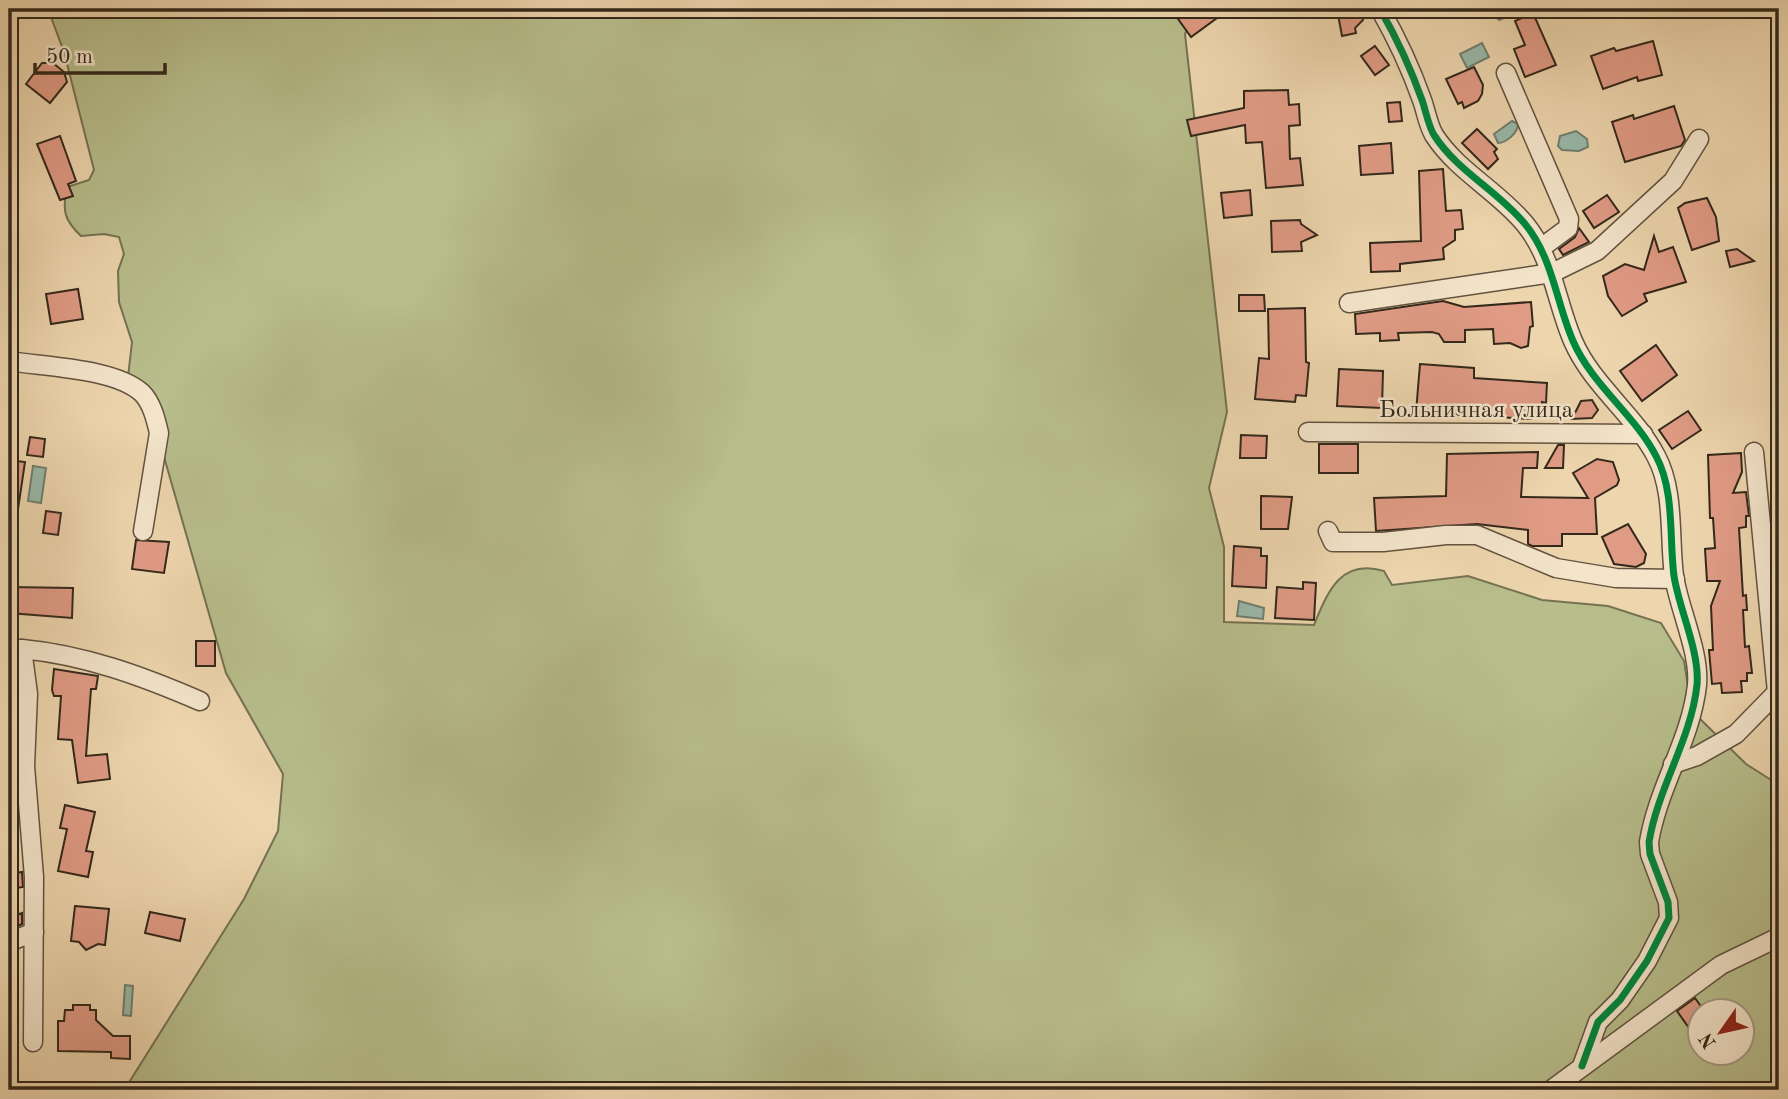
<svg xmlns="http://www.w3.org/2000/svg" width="1788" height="1099" font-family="'Old Standard TT',serif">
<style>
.green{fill:#b7bd8b;stroke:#757253;stroke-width:2;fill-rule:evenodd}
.water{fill:#99b9aa;stroke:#707f71;stroke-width:2}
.building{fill:#e09b85;stroke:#33281b;stroke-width:2}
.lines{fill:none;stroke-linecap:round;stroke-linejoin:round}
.minor-casing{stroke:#625340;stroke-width:21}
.minor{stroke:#f3e4ca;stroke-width:18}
.cycleway-casing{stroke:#f3e4ca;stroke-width:11}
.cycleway{stroke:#00873e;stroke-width:7}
.labels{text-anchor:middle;stroke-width:5;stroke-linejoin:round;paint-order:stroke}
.street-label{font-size:24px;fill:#33281b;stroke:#f3e4ca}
</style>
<rect width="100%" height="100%" fill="#edd5ad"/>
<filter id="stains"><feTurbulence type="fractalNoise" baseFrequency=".00286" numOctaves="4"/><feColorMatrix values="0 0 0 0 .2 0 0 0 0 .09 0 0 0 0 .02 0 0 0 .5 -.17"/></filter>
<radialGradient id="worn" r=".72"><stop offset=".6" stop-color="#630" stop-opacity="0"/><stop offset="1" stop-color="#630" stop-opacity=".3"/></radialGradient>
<path class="green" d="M48,9H1197L1185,34L1227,412L1209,488L1224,547V622L1314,625C1328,591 1341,558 1384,571L1392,585L1468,576L1542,600L1608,606L1661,623L1684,661L1692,711L1746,764L1779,785V1090H120L128,1084L244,899L278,831L283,774L226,673L156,429L128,377L132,342L119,302L118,271L124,254L119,237L104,234L81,236C64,220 62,210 67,187L89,180L94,170L64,52ZM1700,1012H1742V1054H1700Z"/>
<g class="water">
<path d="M1496,9H1526L1499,20L1493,13Z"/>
<path d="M1482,43L1489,57L1467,68L1460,54Z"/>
<path d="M1512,121L1518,124C1518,133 1506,143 1498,143L1494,134Z"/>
<path d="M1576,131L1587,139L1588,147L1579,151L1562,150L1558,146L1560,136Z"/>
<path d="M33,466L46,468L41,503L28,501Z"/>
<path d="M1239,601L1264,608L1263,619L1237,616Z"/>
<path d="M125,985L133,986L131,1016L123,1015Z"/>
</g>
<g class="building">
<path d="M1171,9H1210L1217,18L1191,37Z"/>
<path d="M1337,9H1361L1363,20L1355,28L1356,33L1342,36Z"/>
<path d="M1533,13L1556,65L1525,77L1514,49L1525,45L1515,21Z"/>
<path d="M1653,41L1662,75L1638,81L1637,77L1603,89L1591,56L1614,48L1616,51Z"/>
<path d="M1375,46L1389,65L1375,75L1361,56Z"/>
<path d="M42,63H53L64,72L67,82L50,103L26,84Z"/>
<path d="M1474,67L1483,85L1482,94L1478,101L1464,108L1462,102L1458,104L1446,79Z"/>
<path d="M1288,90L1289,105L1299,104L1300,125L1289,126L1290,159L1300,158L1303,185L1266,188L1262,142L1246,143L1245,125L1191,136L1187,120L1244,108V91Z"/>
<path d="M1400,102L1402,121L1389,122L1387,103Z"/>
<path d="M1674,106L1685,140L1681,146L1625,162L1612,122L1633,115L1634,119Z"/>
<path d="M1477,129L1497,149L1494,152L1498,159L1488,169L1462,143Z"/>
<path d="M60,136L76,181L68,184L73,196L60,200L37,144Z"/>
<path d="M1391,143L1393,173L1361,175L1359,146Z"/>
<path d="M1443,169L1446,211L1461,210L1463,229L1455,230V240L1443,248L1444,259L1400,264V271L1371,272L1370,243L1421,241L1419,171Z"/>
<path d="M1250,190L1252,215L1224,218L1221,193Z"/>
<path d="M1607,195L1619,212L1594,228L1583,211Z"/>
<path d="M1707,198L1716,217L1719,241L1692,250L1678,208L1685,203Z"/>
<path d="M1300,220L1301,224L1317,235L1301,242L1302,251L1272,252L1271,221Z"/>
<path d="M1579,228L1589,242L1563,255L1559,249L1575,237Z"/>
<path d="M1654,236L1659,252L1673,247L1686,282L1644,294L1647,301L1622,316L1608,296L1603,276L1625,264L1644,270Z"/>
<path d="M1737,249L1754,261L1730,267L1726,251Z"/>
<path d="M78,289L83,319L51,324L46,294Z"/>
<path d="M1239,295H1264L1265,311H1239Z"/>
<path d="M1443,301L1464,307L1531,302L1533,326L1530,327L1528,346L1521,348L1510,343L1494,344L1493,329L1465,330V342H1444L1439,334L1432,332L1398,333L1399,340L1380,341V333L1356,334L1355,314Z"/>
<path d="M1305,308L1306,362L1309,363L1306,396L1296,395L1295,402L1255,399L1259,358L1269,359L1268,309Z"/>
<path d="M1656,345L1677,375L1642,401L1620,371Z"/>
<path d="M1420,364L1474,368V378L1547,383L1546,403L1542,402L1541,415L1531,414V419L1416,412Z"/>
<path d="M1339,369L1383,371L1382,408L1337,406Z"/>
<path d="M1592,400L1598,410L1592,418L1572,419L1581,401Z"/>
<path d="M1688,411L1701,430L1672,449L1659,430Z"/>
<path d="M1241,435L1267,436L1266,458H1240Z"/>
<path d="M30,437L45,439L43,457L27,455Z"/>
<rect x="1319" y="444" width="39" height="29"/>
<path d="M1558,445H1564L1563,468H1545Z"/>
<path d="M1538,452L1537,468H1523L1521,497L1588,498L1573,473L1597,459L1613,462L1619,480L1617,485L1595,498L1597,534H1562V546H1532L1528,544V530L1477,524L1376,531L1374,498L1446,496L1447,454Z"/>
<path d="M1741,453L1742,472L1733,493L1746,492L1749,516H1746V527L1739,528L1743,596L1746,595L1747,610H1743L1745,647L1749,646L1752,673H1747V681H1741L1742,692L1722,693L1721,683L1712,684L1709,650H1713L1711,606L1720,581H1707L1705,549L1715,548L1713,518H1710L1708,455Z"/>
<path d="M9,460L25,462L17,516L9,515Z"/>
<path d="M1261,496L1292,497L1288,529H1261Z"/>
<path d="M46,511L61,513L58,535L43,533Z"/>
<path d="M1628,524L1646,554L1644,563L1636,567L1614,564L1602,537Z"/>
<path d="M136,540L169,542L164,573L132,569Z"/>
<path d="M1234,546L1261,548V556H1267L1266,588L1232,586Z"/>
<path d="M1303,582L1316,583L1314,620L1275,618L1277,587L1303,589Z"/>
<path d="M9,587L73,588L72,618L9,613Z"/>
<rect x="196" y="641" width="19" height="25"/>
<path d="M54,669L98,676L96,689H91L86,756L107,754L110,779L78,783L72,740L58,739L61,696H54L52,690Z"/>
<path d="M65,805L95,812L86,851L93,852L88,877L58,871L67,829L60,828Z"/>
<path d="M22,872L23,887L9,889V874Z"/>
<path d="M75,906L109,909L105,945L98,944L86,950L79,942L71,941Z"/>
<path d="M150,912L185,919L180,941L145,933Z"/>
<path d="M22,913V924L9,930V918Z"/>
<path d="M1695,998L1700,1005V1019L1689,1028L1677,1011Z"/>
<path d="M73,1005H90V1010H96V1020L113,1036H130V1059L111,1058V1052L58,1051V1021H64L65,1010H73Z"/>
</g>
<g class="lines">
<g class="minor-casing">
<g id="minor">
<path d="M1380,9C1396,37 1411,69 1422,100C1426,111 1428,125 1434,135C1457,171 1498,191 1525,224C1553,258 1556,302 1573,341C1592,385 1634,414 1656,456C1675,491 1669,538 1674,576C1679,609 1700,652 1697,685C1691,740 1658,787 1649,842L1650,854L1668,902L1669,918L1647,961L1620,1000L1598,1022L1582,1066"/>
<path d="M1506,73L1569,219L1568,228L1541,248"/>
<path d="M1349,303L1552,273L1597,251L1673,181L1699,139"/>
<path d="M9,361C45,367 115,368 142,393C152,403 156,420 159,433L143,531"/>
<path d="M1308,432L1643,434"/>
<path d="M1754,452L1777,692"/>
<path d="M1328,531L1333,542H1383L1446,535H1477L1556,568L1616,578L1675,579"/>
<path d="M22,649C85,655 142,676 200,701"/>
<path d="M9,651L22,649L28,694L25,766L34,877L33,1042"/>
<path d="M1673,764L1697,756L1736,734L1779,690"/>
<path d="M9,942L34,932"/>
<path d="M1551,1090L1721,965L1779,937"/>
</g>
</g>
<use href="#minor" class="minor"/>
<g class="cycleway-casing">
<path id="cycleway" d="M1380,9C1396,37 1411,69 1422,100C1426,111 1428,125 1434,135C1457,171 1498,191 1525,224C1553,258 1556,302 1573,341C1592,385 1634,414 1656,456C1675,491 1669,538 1674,576C1679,609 1700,652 1697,685C1691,740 1658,787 1649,842L1650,854L1668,902L1669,918L1647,961L1620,1000L1598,1022L1582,1066"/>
</g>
<use href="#cycleway" class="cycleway"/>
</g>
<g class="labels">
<g class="street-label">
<text x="1476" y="417">Больничная улица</text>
</g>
</g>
<rect width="1788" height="1099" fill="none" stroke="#edd5ad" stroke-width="35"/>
<rect x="10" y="10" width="1767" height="1078" fill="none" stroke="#33281b" stroke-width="3.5"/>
<rect x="18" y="18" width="1753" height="1064" fill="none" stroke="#33281b" stroke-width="2"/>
<g transform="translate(1721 1032) rotate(236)"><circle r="33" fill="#f3e4ca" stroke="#a69984" stroke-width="2"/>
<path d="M0-5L12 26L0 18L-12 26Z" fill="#8f2418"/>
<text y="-10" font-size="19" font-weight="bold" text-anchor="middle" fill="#33281b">N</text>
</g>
<path d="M35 63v10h130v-10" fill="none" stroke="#33281b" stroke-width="3.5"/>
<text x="46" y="63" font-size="21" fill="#33281b" stroke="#f3e4ca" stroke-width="5" paint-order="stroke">50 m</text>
<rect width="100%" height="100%" filter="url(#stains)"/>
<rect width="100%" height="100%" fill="url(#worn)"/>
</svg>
